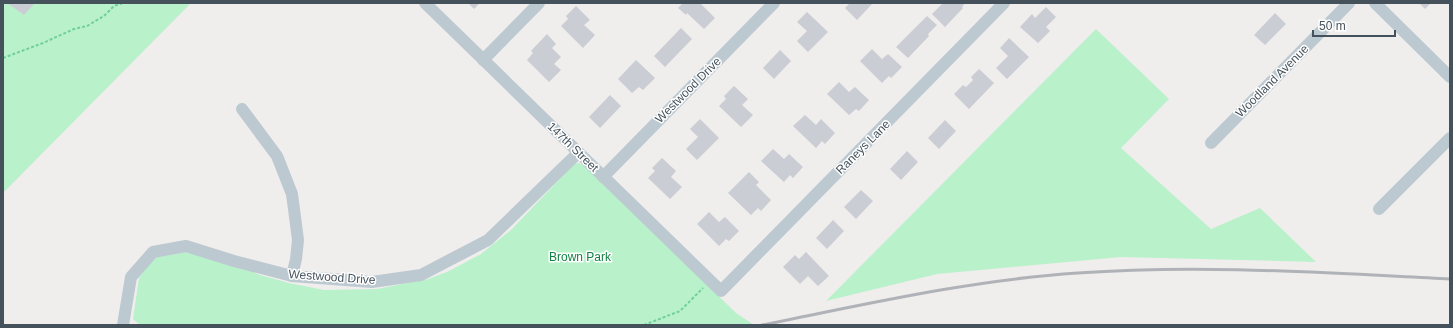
<svg xmlns="http://www.w3.org/2000/svg" width="1453" height="328" font-family="Arial,sans-serif">
<style>
.green{fill:#b9f1cb}
.building{fill:#cacdd3}
.lines{fill:none;stroke-linecap:round;stroke-linejoin:round}
.path{stroke:#6fd09a;stroke-width:2;stroke-dasharray:3 2;stroke-linecap:butt}
.street{stroke:#bdc9d1;stroke-width:12}
.rail{stroke:#afb3b8;stroke-width:3}
.labels{text-anchor:middle;stroke-width:3;stroke-linejoin:round;paint-order:stroke}
.street-label{font-size:12px;fill:#45525c;stroke:#fff}
.park-label{font-size:12px;fill:#128142;stroke:#fff}
</style>
<rect width="100%" height="100%" fill="#f0eded"/>
<g class="green">
<path d="M3,3H191L3,193Z"/>
<path d="M1096,29L1169,99L1121,148L1211,229L1260,208L1316,262L1121,257L937,274L826,301Z"/>
<path d="M579,163L585,166L736,313L754,325H140L133,319L139,278L149,263L157,257L186,252L227,261L260,275L289,283L324,290L377,289L428,279L447,272L481,254L511,230L574,164Z"/>
</g>
<g class="building">
<path d="M7,3H35L24,15Z"/>
<path d="M468,3H480L474,9Z"/>
<path d="M683,3H700L715,18L704,29L687,13L686,15L678,8Z"/>
<path d="M850,3H873L857,20L845,8Z"/>
<path d="M943,3H965L962,7L963,8L945,27L932,14Z"/>
<path d="M1419,3H1431L1425,9Z"/>
<path d="M576,6L590,20L584,25L595,35L583,48L561,26L568,19L566,16Z"/>
<path d="M1046,7L1056,17L1046,27L1050,31L1038,43L1020,27L1032,14L1035,18Z"/>
<path d="M807,12L828,32L808,52L797,41L807,31L797,22Z"/>
<path d="M1275,13L1286,24L1265,45L1254,35Z"/>
<path d="M927,16L937,25L928,34L929,36L908,58L896,47Z"/>
<path d="M681,28L692,39L665,67L654,56Z"/>
<path d="M547,34L556,44L552,48L561,57L554,64L561,70L549,82L527,60L533,53L531,51Z"/>
<path d="M1009,38L1029,57L1007,79L996,68L1008,56L1000,48Z"/>
<path d="M872,49L882,59L888,54L902,67L891,78L889,76L882,83L860,61Z"/>
<path d="M780,50L791,61L774,79L763,68Z"/>
<path d="M636,60L655,78L643,90L639,87L632,93L618,79Z"/>
<path d="M979,69L994,83L969,109L954,94L963,85L966,87L973,80L971,77Z"/>
<path d="M839,82L849,92L855,87L869,100L859,111L856,109L849,115L827,94Z"/>
<path d="M734,86L748,99L742,105L753,115L741,127L719,106L726,99L724,96Z"/>
<path d="M610,95L621,106L600,128L589,117Z"/>
<path d="M805,115L816,125L821,119L835,133L825,144L822,141L816,148L793,126Z"/>
<path d="M700,119L719,138L697,160L686,149L698,137L690,129Z"/>
<path d="M945,120L956,131L939,149L928,138Z"/>
<path d="M773,149L784,159L789,154L803,167L793,178L790,175L784,182L761,161Z"/>
<path d="M907,151L918,162L901,180L890,169Z"/>
<path d="M662,158L676,171L671,177L682,187L670,199L648,178L655,171L652,168Z"/>
<path d="M749,172L759,182L756,185L771,200L761,211L758,208L751,215L728,193Z"/>
<path d="M861,190L873,201L856,219L844,207Z"/>
<path d="M709,212L719,222L725,217L739,231L729,241L726,239L719,246L697,224Z"/>
<path d="M833,220L844,231L827,249L816,238Z"/>
<path d="M806,252L829,276L818,286L808,276L800,284L783,267L795,255L799,259Z"/>
</g>
<g class="lines">
<g class="path">
<path d="M3,58L43,43L74,29L87,26L104,16L114,6L123,3"/>
<path d="M644,325L680,311L703,288"/>
</g>
<g class="street">
<path d="M425,3L721,291L1004,3"/>
<path d="M1375,3L1450,77"/>
<path d="M483,60L539,3"/>
<path d="M242,109L277,156L292,194L298,240L296,259L292,276"/>
<path d="M1211,143L1349,3"/>
<path d="M603,177L774,3"/>
<path d="M1379,209L1450,138"/>
<path d="M123,325L131,277L153,252L186,246L234,261L292,276L372,282L421,275L488,240L578,153"/>
</g>
<path class="rail" d="M762,325C867,304 971,280 1078,273C1202,264 1326,273 1450,279"/>
</g>
<g class="labels">
<g class="street-label">
<text transform="translate(1272 81) rotate(-45)" y="4">Woodland Avenue</text>
<text transform="translate(688 90) rotate(-45)" y="4">Westwood Drive</text>
<text transform="translate(573 147) rotate(44)" y="4">147th Street</text>
<text transform="translate(863 147) rotate(-45)" y="4">Raneys Lane</text>
<text transform="translate(332 277) rotate(4)" y="4">Westwood Drive</text>
</g>
<g class="park-label">
<text x="580" y="261">Brown Park</text>
</g>
</g>
<rect width="1453" height="328" fill="none" stroke="#45525c" stroke-width="8"/>
<path d="M1313 30v6h82v-6" fill="none" stroke="#45525c" stroke-width="2"/>
<text x="1319" y="30" font-size="12" fill="#45525c" stroke="#ffffff" stroke-width="3" paint-order="stroke">50 m</text>
</svg>
